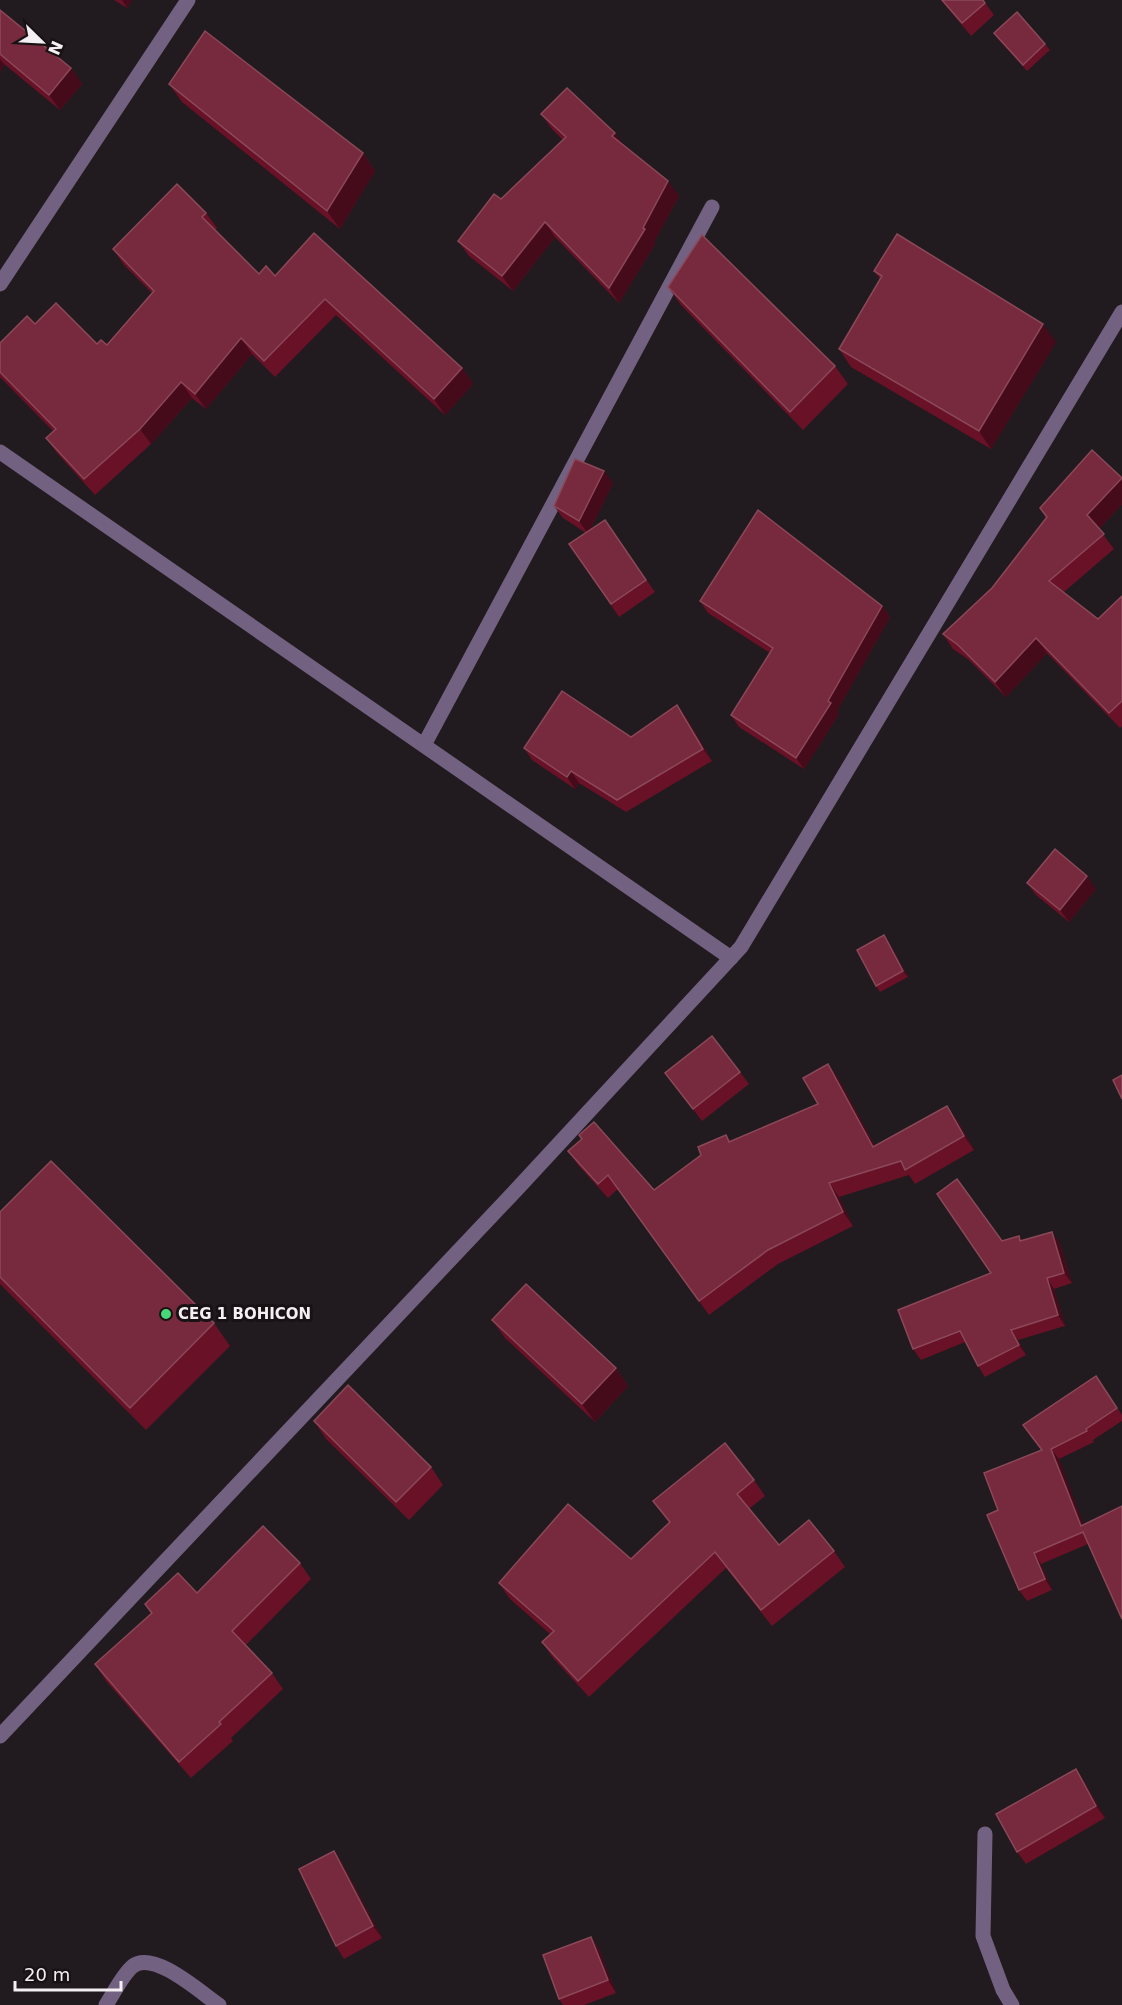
<svg xmlns="http://www.w3.org/2000/svg" width="1122" height="2005" font-family="'DejaVu Sans',sans-serif">
<style>
.lines{fill:none;stroke-linecap:round;stroke-linejoin:round}
.minor{stroke:#736182;stroke-width:15}
.wall{fill:#681127}
.shaded-wall{fill:#460b1b}
.building{fill:#77293d;stroke:#8b4859;stroke-width:1.5}
.poi-dot{fill:#48d778;stroke:#181215;stroke-width:2}
.labels{text-anchor:middle;stroke-width:6;stroke-linejoin:round;paint-order:stroke}
.poi-label{font-size:15px;font-weight:bold;fill:#f3eff2;stroke:#181215;text-anchor:start}
</style>
<rect width="100%" height="100%" fill="#211b1f"/>
<g class="lines">
<g class="minor">
<path d="M0,284L188,0"/>
<path d="M0,452L731,958"/>
<path d="M424,745L712,207"/>
<path d="M0,1736L517,1189L741,947L1122,312"/>
<path d="M985,1834L983,1936L1003,1990L1012,2005"/>
<path d="M106,2005C114,1993 122,1975 133,1966C154,1950 201,1993 219,2005"/>
</g>
</g>
<g class="wall">
<path d="M114,0H132L127,8Z"/>
<path d="M941,0H983L994,15L971,36Z"/>
<path d="M0,10L71,68L82,84L60,110L4,64L0,72Z"/>
<path d="M994,33L1045,44L1050,50L1027,71L998,39Z"/>
<path d="M169,84L363,153L375,171L340,229L182,102Z"/>
<path d="M541,114L624,145L679,196L654,242L655,244L619,303L555,237L513,291L469,256L458,241L563,140L552,129Z"/>
<path d="M206,213L217,228L215,230L259,274L275,276L314,233L462,368L473,384L445,415L336,315L275,377L252,354L206,409L192,398L151,444L95,495L57,453L46,438L53,431L0,377V343L35,324L97,344L107,345L152,293L124,265L113,249Z"/>
<path d="M874,271L1056,342L991,449L851,367L839,349L880,279Z"/>
<path d="M668,287L835,366L848,384L803,430L681,305Z"/>
<path d="M1092,450L1122,478V504L1099,529L1114,549L1064,592L1098,619L1122,596V726L1120,728L1047,653L1006,697L969,660L953,649L943,634L992,588L1046,518L1040,508Z"/>
<path d="M613,483L590,530L605,520L655,592L619,617L569,544L586,533L563,518L554,506Z"/>
<path d="M700,601L882,606L890,617L837,711L839,714L804,769L739,727L731,715L770,653L708,613Z"/>
<path d="M686,717L712,761L626,812L579,783L575,789L532,760L524,748L631,737Z"/>
<path d="M1027,883L1096,889L1069,922L1036,895Z"/>
<path d="M888,941L908,977L880,992L876,986Z"/>
<path d="M828,1064L838,1078L875,1146L957,1120L974,1150L915,1184L909,1175L839,1197L853,1226L778,1264L709,1315L618,1189L608,1198L578,1165L568,1151L654,1190L701,1155L726,1135L731,1141L818,1104Z"/>
<path d="M740,1072L749,1084L702,1121L665,1073Z"/>
<path d="M0,1212L214,1323L230,1346L146,1430L0,1284Z"/>
<path d="M1019,1236L1022,1241L1059,1242L1072,1283L1054,1289L1065,1326L1018,1340L1026,1355L985,1377L978,1366L965,1342L921,1360L913,1349L991,1273L1002,1241Z"/>
<path d="M492,1320L616,1368L628,1386L595,1422L505,1338Z"/>
<path d="M1096,1376L1122,1415V1421L1093,1440L1094,1442L1059,1459L1088,1544L1041,1564L1052,1590L1027,1601L1019,1590L998,1510L1041,1450L1023,1425Z"/>
<path d="M314,1421L431,1467L443,1485L409,1520L326,1439Z"/>
<path d="M754,1480L765,1496L749,1509L779,1545L834,1551L845,1567L772,1626L726,1568L589,1697L553,1658L542,1642L550,1634L510,1599L499,1583L631,1559L669,1523L653,1501Z"/>
<path d="M300,1563L311,1579L246,1645L272,1673L283,1689L231,1738L233,1741L191,1778L106,1681L95,1664L151,1614L145,1604L197,1593Z"/>
<path d="M1076,1769L1084,1781L1105,1818L1026,1864L1017,1852Z"/>
<path d="M334,1851L342,1863L382,1938L344,1959L336,1946Z"/>
<path d="M591,1937L599,1949L616,1993L584,2005H563L559,1999Z"/>
</g>
<g class="shaded-wall">
<path d="M122,0H132L127,8Z"/>
<path d="M0,59L4,64L0,72Z"/>
<path d="M71,68L82,84L60,110L49,95Z"/>
<path d="M615,133L626,148L612,136Z"/>
<path d="M363,153L375,171L340,229L327,211Z"/>
<path d="M668,181L679,196L654,242L655,244L619,303L609,288L643,228Z"/>
<path d="M545,222L555,237L513,291L502,276Z"/>
<path d="M1043,324L1056,342L991,449L979,431Z"/>
<path d="M241,338L252,354L206,409L195,394Z"/>
<path d="M462,368L473,384L445,415L434,399Z"/>
<path d="M181,382L192,398L151,444L140,429Z"/>
<path d="M604,471L613,483L588,534L579,521Z"/>
<path d="M1122,478V504L1098,530L1087,515Z"/>
<path d="M882,606L890,617L837,711L839,714L804,769L796,758Z"/>
<path d="M1036,638L1047,653L1006,697L995,682Z"/>
<path d="M677,705L686,717L712,761L703,749Z"/>
<path d="M571,771L579,783L575,789L567,777Z"/>
<path d="M1087,876L1096,889L1069,922L1060,910Z"/>
<path d="M884,935L888,941L908,977L903,971Z"/>
<path d="M828,1064L838,1078L883,1161L873,1147Z"/>
<path d="M947,1106L957,1120L974,1150L964,1136Z"/>
<path d="M829,1183L839,1197L853,1226L843,1212Z"/>
<path d="M1052,1232L1059,1242L1072,1283L1064,1273Z"/>
<path d="M1047,1278L1054,1289L1065,1326L1058,1315Z"/>
<path d="M1011,1330L1018,1340L1026,1355L1019,1345Z"/>
<path d="M616,1368L628,1386L595,1422L582,1404Z"/>
<path d="M1051,1449L1059,1459L1088,1536L1081,1526Z"/>
<path d="M1034,1553L1041,1564L1052,1590L1045,1579Z"/>
<path d="M1076,1769L1084,1781L1105,1818L1096,1806Z"/>
<path d="M334,1851L342,1863L382,1938L373,1926Z"/>
<path d="M591,1937L599,1949L616,1993L608,1980Z"/>
</g>
<g class="building">
<path d="M942,0H983L985,3L962,23Z"/>
<path d="M0,10L71,68L49,95L0,54Z"/>
<path d="M1017,12L1045,44L1023,65L994,33Z"/>
<path d="M205,31L363,153L327,211L169,84Z"/>
<path d="M567,88L615,133L612,136L668,181L643,228L645,229L609,288L545,222L502,276L458,241L494,194L501,199L566,137L541,114Z"/>
<path d="M177,184L206,213L202,217L259,274L266,266L275,276L314,233L462,368L434,399L325,299L264,361L241,338L195,394L181,382L140,429L84,479L46,438L56,429L0,372V343L27,316L35,324L56,303L97,344L101,340L107,345L154,291L113,249Z"/>
<path d="M897,234L1043,324L979,431L839,349L882,276L874,271Z"/>
<path d="M702,235L835,366L790,412L668,287Z"/>
<path d="M1092,450L1122,478L1087,515L1104,534L1049,581L1098,619L1122,596V701L1109,713L1036,638L995,682L958,645L943,634L992,588L1047,517L1040,508Z"/>
<path d="M575,459L604,471L579,521L554,506Z"/>
<path d="M758,510L882,606L828,701L831,703L796,758L731,715L773,648L700,601Z"/>
<path d="M605,520L646,580L611,604L569,544Z"/>
<path d="M562,691L631,737L677,705L703,749L617,800L571,771L567,777L524,748Z"/>
<path d="M1055,849L1087,876L1060,910L1027,883Z"/>
<path d="M884,935L903,971L876,986L857,950Z"/>
<path d="M712,1036L740,1072L693,1109L665,1073Z"/>
<path d="M828,1064L873,1147L947,1106L964,1136L905,1170L901,1161L829,1183L843,1212L768,1250L699,1301L608,1175L598,1184L568,1151L582,1139L579,1135L594,1122L654,1190L701,1155L698,1147L726,1135L729,1142L818,1104L803,1078Z"/>
<path d="M1122,1075V1099L1113,1080Z"/>
<path d="M51,1161L214,1323L130,1408L0,1277V1212Z"/>
<path d="M957,1179L1002,1241L1019,1236L1020,1241L1052,1232L1064,1273L1047,1278L1058,1315L1011,1330L1019,1345L978,1366L960,1331L913,1349L898,1310L991,1273L937,1194Z"/>
<path d="M526,1284L616,1368L582,1404L492,1320Z"/>
<path d="M1096,1376L1117,1408L1086,1429L1087,1431L1051,1449L1081,1526L1122,1506V1619L1083,1532L1034,1553L1045,1579L1019,1590L987,1515L998,1510L984,1473L1042,1450L1023,1425Z"/>
<path d="M348,1385L431,1467L396,1502L314,1421Z"/>
<path d="M725,1443L754,1480L737,1494L779,1545L809,1520L834,1551L761,1610L715,1552L578,1681L542,1642L554,1631L499,1583L568,1504L631,1559L670,1522L653,1501Z"/>
<path d="M263,1526L300,1563L232,1631L272,1673L219,1722L221,1724L179,1762L95,1664L152,1613L145,1604L178,1573L197,1593Z"/>
<path d="M1076,1769L1096,1806L1017,1852L996,1814Z"/>
<path d="M334,1851L373,1926L336,1946L299,1869Z"/>
<path d="M591,1937L608,1980L559,1999L543,1955Z"/>
</g>
<circle class="poi-dot" cx="166" cy="1314" r="6"/>
<g class="labels">
<g class="poi-label">
<text x="178" y="1319">CEG 1 BOHICON</text>
</g>
</g>
<g transform="translate(42 42) rotate(114)" stroke="#181215" stroke-width="4.5" paint-order="stroke">
<path d="M0-4.5L10 22L0 15L-10 22Z" fill="#f3eff2"/>
<text y="-9" font-size="16" font-weight="bold" text-anchor="middle" fill="#f3eff2">N</text>
</g>
<path d="M15 1981v9h106v-9" fill="none" stroke="#f3eff2" stroke-width="3"/>
<text x="24" y="1981" font-size="18" fill="#f3eff2" stroke="#181215" stroke-width="4.5" paint-order="stroke">20 m</text>
</svg>
